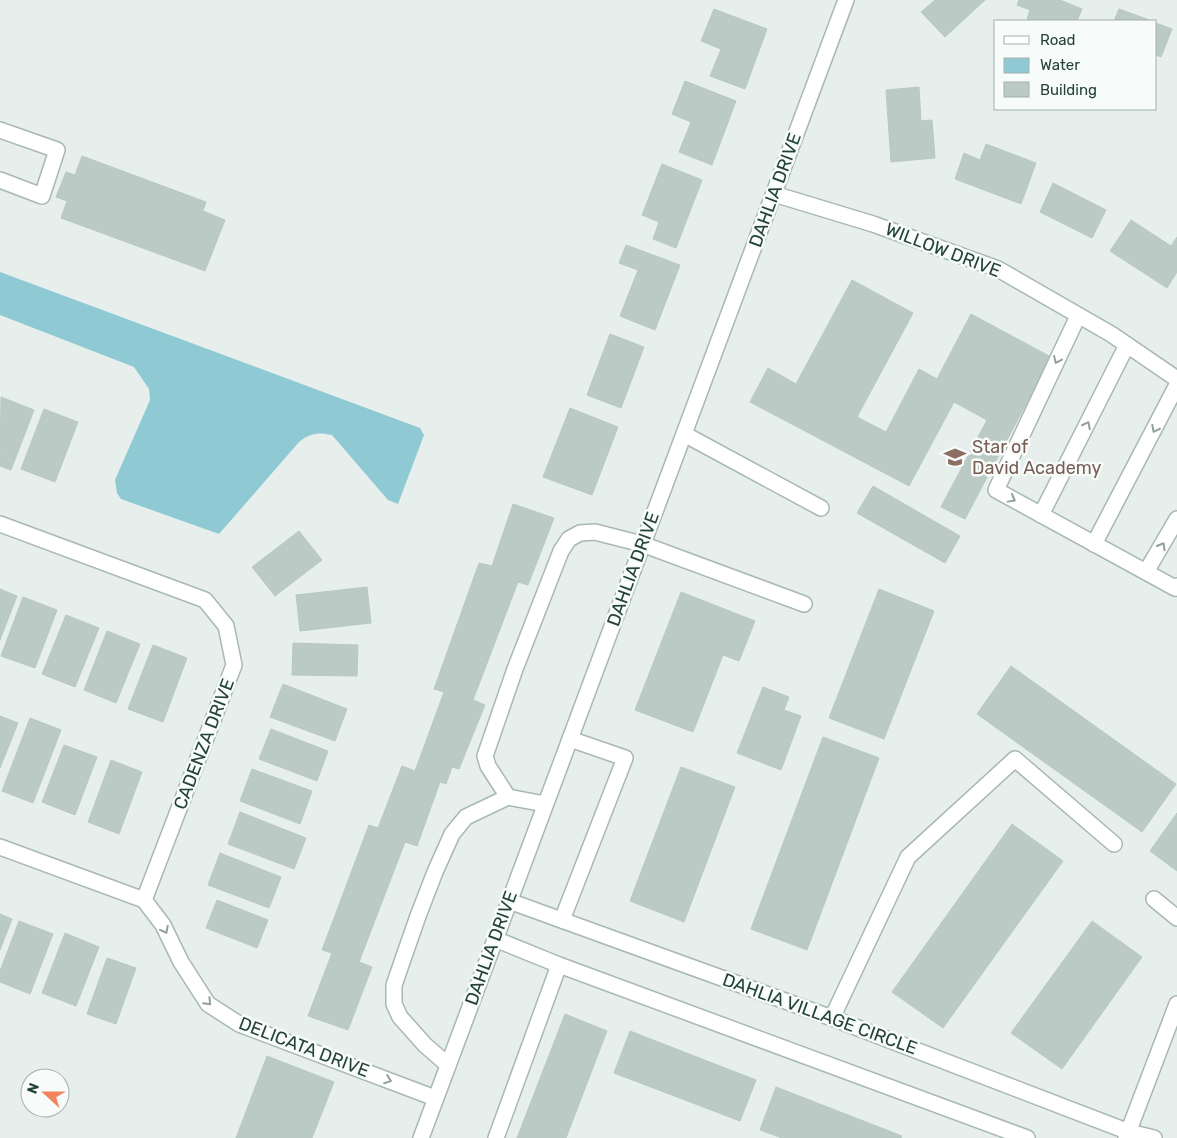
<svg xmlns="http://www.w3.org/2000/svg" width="1177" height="1138" font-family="Rubik,sans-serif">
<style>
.water{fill:#8ec9d4}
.building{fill:#bbcac4;stroke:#b8c9c2}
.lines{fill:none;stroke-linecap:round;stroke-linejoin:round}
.service-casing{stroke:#a8b8b2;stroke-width:18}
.minor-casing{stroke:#a8b8b2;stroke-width:18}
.tertiary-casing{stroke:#a8b8b2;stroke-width:18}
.service{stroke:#fff;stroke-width:15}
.minor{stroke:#fff;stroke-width:15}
.tertiary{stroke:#fff;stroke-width:15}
.oneway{stroke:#92a09c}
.labels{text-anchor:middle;stroke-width:5;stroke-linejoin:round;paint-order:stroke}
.street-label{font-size:18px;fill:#24423a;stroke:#f7fbf9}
.education-label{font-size:18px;fill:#785e54;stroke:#f7fbf9;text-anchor:start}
</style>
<rect width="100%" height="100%" fill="#e6efeb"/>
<path class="water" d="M0,272L420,428L424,435L398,504L388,500L332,435C319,432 310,433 299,442L219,534L121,499L117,493L115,480L150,400L149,389L134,367L0,315Z"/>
<g class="building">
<path d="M935,0H985L945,37L921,12Z"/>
<path d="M1019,0H1060L1082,9L1077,21H1032L1027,19L1030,10L1017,5Z"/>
<path d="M714,9L767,29L745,89L710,76L721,49L701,41Z"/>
<path d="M1119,9L1152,21H1114Z"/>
<path d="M1156,23L1172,29L1161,57L1156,55Z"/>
<path d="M685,81L736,101L712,165L679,152L691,122L672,114Z"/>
<path d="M919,87L921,121L932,120L935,158L891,162L886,90Z"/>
<path d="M986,144L1036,163L1021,204L955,179L964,153L980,160Z"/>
<path d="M82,156L206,202L203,211L225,220L205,271L61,218L67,201L56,197L66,172L75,175Z"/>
<path d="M662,164L702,180L676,248L653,239L659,222L642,215Z"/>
<path d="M1053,183L1106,210L1092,238L1040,212Z"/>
<path d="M1131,220L1171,246L1177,237V272L1167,288L1110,251Z"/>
<path d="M626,245L680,265L655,330L620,316L638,270L619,263Z"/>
<path d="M852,280L913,313L857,417L886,432L919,369L937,379L971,314L1051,357L965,519L941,507L987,420L954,402L909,486L750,402L768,368L796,384Z"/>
<path d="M610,334L644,347L621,408L587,395Z"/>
<path d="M1,397L34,410L11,470L0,466Z"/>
<path d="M570,408L618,427L592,495L543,477Z"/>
<path d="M44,409L78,422L55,482L21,469Z"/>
<path d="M873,486L960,536L945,563L857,513Z"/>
<path d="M513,504L554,518L528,585L518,582L473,700L485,705L459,769L452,767L446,784L440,782L417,846L405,842L359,962L372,967L348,1030L308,1016L332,953L322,950L369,825L378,828L402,766L415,771L444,692L434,689L479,563L492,566Z"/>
<path d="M299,531L322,560L275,596L252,567Z"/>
<path d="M367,587L371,623L300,631L296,595Z"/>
<path d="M0,589L17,596L0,640Z"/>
<path d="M879,589L934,611L884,739L829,718Z"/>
<path d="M681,592L755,621L739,661L723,655L693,732L635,710Z"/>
<path d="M23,597L57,610L35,668L1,656Z"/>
<path d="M66,615L99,628L75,687L42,674Z"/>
<path d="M107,631L140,644L116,703L84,690Z"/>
<path d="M293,643L358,645L357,676L292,675Z"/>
<path d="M153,645L187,658L163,722L128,709Z"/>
<path d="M1011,666L1176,784L1142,832L977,714Z"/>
<path d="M283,684L347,709L335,741L270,717Z"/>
<path d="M763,687L789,697L784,710L801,716L781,770L737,753Z"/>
<path d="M0,716L18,723L0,768Z"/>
<path d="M30,718L61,730L33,803L2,791Z"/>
<path d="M271,729L328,751L317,781L259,759Z"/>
<path d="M823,737L879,758L807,950L751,929Z"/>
<path d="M64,745L97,757L75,815L42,802Z"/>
<path d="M111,760L142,772L119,834L88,822Z"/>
<path d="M681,767L735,787L684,922L630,901Z"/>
<path d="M252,769L312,791L300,824L240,801Z"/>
<path d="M240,812L306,838L294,869L228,844Z"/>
<path d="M1177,813V871L1150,851Z"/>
<path d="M1012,824L1063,861L943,1028L892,992Z"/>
<path d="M220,853L281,877L269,908L208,885Z"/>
<path d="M217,900L268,920L257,948L206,928Z"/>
<path d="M0,914L12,919L0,950Z"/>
<path d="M19,921L53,934L30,994L0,982V971Z"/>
<path d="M1092,921L1142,957L1062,1069L1011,1033Z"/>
<path d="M65,933L99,947L76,1006L42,993Z"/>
<path d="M107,958L136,968L116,1024L87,1014Z"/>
<path d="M565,1014L607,1031L566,1138H517Z"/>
<path d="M630,1031L756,1080L740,1121L614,1073Z"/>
<path d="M267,1056L334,1082L312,1138H236Z"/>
<path d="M776,1087L902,1136L901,1138H782L760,1130Z"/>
</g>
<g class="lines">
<g class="service-casing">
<g id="service">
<path d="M0,130L57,150L42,196L0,180"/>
<path d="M1078,316L996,490L1175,588L1177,586"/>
<path d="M684,434L821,508"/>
<path d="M1041,515L1127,345"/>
<path d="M1094,544L1177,385"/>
<path d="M1146,572L1177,519"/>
<path d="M508,797L488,766L485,756L515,669L561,551L569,539L580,533L595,532L642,544L804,604"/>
<path d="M1154,899L1177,918"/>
<path d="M509,901L832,1018L1129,1132L1154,1138"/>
<path d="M562,920L625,758L570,739"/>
<path d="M495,939L559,965L1027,1138"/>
<path d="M832,1018L908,857L1015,759L1114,844"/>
<path d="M448,1065L425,1045L400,1017L394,1004V985L418,916L435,872L452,834L466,817L508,797L545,804"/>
<path d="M496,1138L559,965"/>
<path d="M1126,1138L1177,1004"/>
</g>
</g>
<g class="minor-casing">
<g id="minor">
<path d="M774,194L873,224L998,269L1111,334L1177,379"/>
<path d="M0,524L205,600L226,626L234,665L144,900"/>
<path d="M0,847L144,900L163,925L181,962L208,1004L239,1024L435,1098"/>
</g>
</g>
<g class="tertiary-casing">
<path id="tertiary" d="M421,1138L846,0"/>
</g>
<use href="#service" class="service"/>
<use href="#minor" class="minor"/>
<use href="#tertiary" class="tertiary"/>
</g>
<defs><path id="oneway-chevron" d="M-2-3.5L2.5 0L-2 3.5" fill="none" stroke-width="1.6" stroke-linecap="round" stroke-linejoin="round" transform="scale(1.25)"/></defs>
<g class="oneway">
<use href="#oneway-chevron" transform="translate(1057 360) rotate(115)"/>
<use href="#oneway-chevron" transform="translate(1087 425) rotate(-63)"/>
<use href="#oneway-chevron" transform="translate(1155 429) rotate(117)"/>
<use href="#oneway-chevron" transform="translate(1012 499) rotate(29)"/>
<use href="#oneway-chevron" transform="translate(1162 546) rotate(-60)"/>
<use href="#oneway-chevron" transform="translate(165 930) rotate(62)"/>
<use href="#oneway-chevron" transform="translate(208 1002) rotate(46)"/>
<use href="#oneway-chevron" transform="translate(388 1080) rotate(21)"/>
</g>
<defs>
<g id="school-bare" transform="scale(1.725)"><path d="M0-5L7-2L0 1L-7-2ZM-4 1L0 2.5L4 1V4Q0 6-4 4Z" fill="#8d6e63" stroke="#f7fbf9" stroke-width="2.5" paint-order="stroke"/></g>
</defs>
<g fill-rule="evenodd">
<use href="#school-bare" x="955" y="457"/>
</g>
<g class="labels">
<g class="street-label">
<text transform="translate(775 190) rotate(-70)" y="6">DAHLIA DRIVE</text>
<text transform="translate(943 250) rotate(21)" y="6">WILLOW DRIVE</text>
<text transform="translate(633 569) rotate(-70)" y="6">DAHLIA DRIVE</text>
<text transform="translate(204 744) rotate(-69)" y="6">CADENZA DRIVE</text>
<text transform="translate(491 948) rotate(-70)" y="6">DAHLIA DRIVE</text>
<text transform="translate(820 1014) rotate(20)" y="6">DAHLIA VILLAGE CIRCLE</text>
<text transform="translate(304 1047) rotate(21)" y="6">DELICATA DRIVE</text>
</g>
<g class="education-label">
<text x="972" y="453">Star of<tspan x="972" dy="21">David Academy</tspan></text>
</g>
</g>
<rect x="994" y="20" width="162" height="90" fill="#f7fbf9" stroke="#a3b1ad"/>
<rect x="1004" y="36" width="25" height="8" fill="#ffffff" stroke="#a3b1ad"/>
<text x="1040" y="45" font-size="15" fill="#24423a">Road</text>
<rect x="1004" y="58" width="25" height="15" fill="#8ec9d4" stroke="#a3b1ad"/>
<text x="1040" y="70" font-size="15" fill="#24423a">Water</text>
<rect x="1004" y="82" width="25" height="15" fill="#bbcac4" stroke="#a3b1ad"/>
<text x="1040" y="95" font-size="15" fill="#24423a">Building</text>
<g transform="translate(45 1093) rotate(291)"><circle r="24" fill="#f7fbf9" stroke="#a3b1ad"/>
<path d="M0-4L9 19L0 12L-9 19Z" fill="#f4845f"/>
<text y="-8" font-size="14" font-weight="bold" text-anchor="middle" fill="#24423a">N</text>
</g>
</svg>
